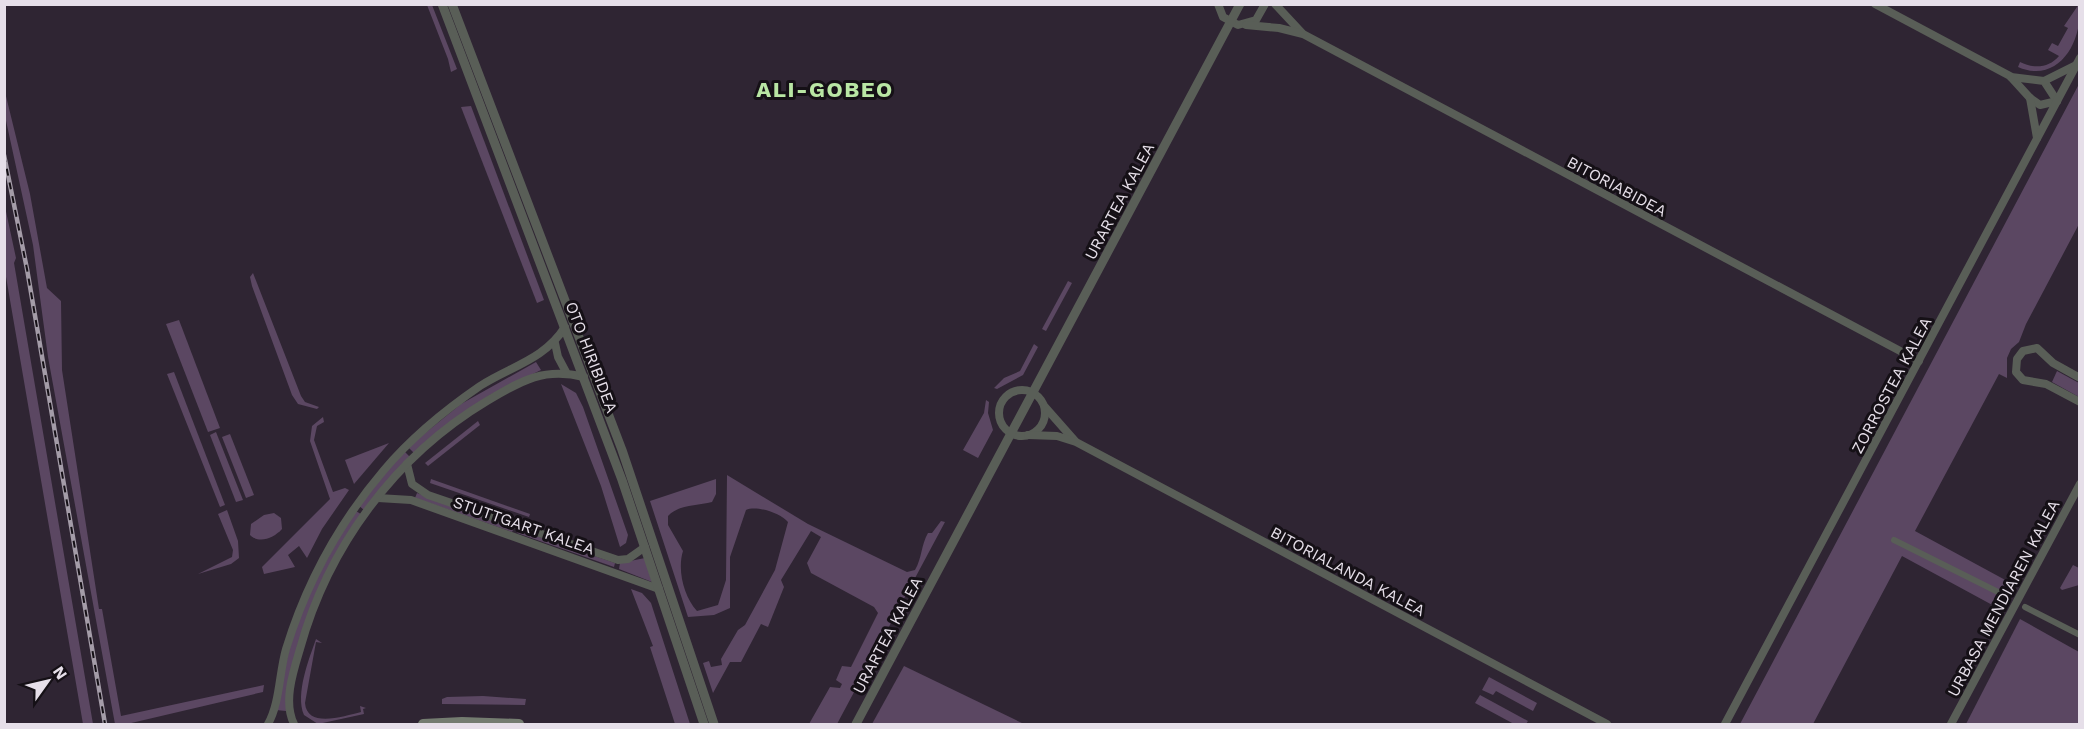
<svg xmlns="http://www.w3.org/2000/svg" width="2084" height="729" font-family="'Work Sans',sans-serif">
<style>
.green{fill:#5b4762}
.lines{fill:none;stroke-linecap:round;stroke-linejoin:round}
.pedestrian{stroke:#595e57;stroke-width:6}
.minor{stroke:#595e57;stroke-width:8}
.tertiary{stroke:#595e57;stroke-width:9}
.secondary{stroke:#747c70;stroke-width:10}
.rail-casing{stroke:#a49ca8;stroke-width:4.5}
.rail{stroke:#151016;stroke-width:2;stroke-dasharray:7;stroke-linecap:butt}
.labels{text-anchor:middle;stroke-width:6;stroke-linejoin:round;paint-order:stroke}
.street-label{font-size:16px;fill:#e6dfe9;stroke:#151016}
.district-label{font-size:22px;font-weight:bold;letter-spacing:1.5px;fill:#b9e6a4;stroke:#151016}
</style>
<rect width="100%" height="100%" fill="#2f2533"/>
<g class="green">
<path d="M2079,4C2084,40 2059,85 2018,67L2020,62C2034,69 2049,68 2059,56L2048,50L2052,43L2058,46L2068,28L2064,26Z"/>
<path d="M427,5H432L457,69L451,72L448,59Z"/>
<path d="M2079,84V224L2026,324L2019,342L2011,349L2007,358V378L1999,374L1915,531L2009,582L1996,607L1902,556L1813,724H1740Z"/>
<path d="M4,88L30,194L47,288L61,301L62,370L99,609H102L121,716L264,685L263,692L127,724H115L48,357L33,245L5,116Z"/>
<path d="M471,106L544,300L537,303L461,107Z"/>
<path d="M4,202L16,258L14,263L93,724H83L5,271Z"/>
<path d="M253,273L301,396L305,402L319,407L317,409L298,404L292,395L252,286L250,277Z"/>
<path d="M1068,281L1072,283L1046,331L1042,329Z"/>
<path d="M179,320L220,428L208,432L166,324Z"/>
<path d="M1034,344L1038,347L1023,375L997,389L994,388L1004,378L1020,371Z"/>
<path d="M536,362L541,370L490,395L414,453L408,447L461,404Z"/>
<path d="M2057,371L2079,383V397L2052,382Z"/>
<path d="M174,372L225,505L220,507L167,374Z"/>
<path d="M561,384L576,393L583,407L628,535L626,543L620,547L601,486Z"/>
<path d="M986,400L989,402L988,413L993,430L978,458L963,450L984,413Z"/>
<path d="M323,417L324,422L317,426L314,440L333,492L345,488L349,490L322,529L307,558L299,546L288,555L295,567L264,574L262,567L330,499L310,441L312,426Z"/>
<path d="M478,421L480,425L428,466L425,463Z"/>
<path d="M216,432L243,500L236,502L210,435Z"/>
<path d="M230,434L254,495L246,498L222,437Z"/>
<path d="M389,443L354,484L345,460Z"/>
<path d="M404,451L410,457L364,510L358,505Z"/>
<path d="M727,475L808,524L907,572L915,570C922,558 921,545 928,533H932L941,521L945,522L837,724H809L830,687L840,688L842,684L836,680L842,666L851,667L878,613L874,607L811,573L807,563L821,537L811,531L781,580L784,587L768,627L761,624L741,662H730L713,693L703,663L709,661L711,667L722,665L721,659L738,630L745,625L775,570L788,522C781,513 756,505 746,510L730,557V608L714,615L688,617L650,501L716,479V494L712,502C697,506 679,504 668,516V525L683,551C677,570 684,597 697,611L718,605L726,580Z"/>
<path d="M431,479L530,514L529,517L430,483Z"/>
<path d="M417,493L514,528L512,532L415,498Z"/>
<path d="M227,510L238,541L239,558L231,564L198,574L232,557L233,550L218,514Z"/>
<path d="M354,510L361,514C325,583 293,632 286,711L276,710L291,641L306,598Z"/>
<path d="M274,513L281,518L282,529C274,538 259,544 250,535L251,524L264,515Z"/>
<path d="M519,530L615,563L614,567L517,533Z"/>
<path d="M645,558L652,582L619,569L620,563Z"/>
<path d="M2073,565L2079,568V585L2062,590L2060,588Z"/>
<path d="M631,589L642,593L651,603L690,724H675L650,647L653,646Z"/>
<path d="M2020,619L2079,652V724H1966Z"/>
<path d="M316,639L322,643L316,642L305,703C307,729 344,716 361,712L360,706L366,708L363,709L364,714L318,724L304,715C295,694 309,659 316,639Z"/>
<path d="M904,666L1024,724H872Z"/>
<path d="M1489,677L1537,703L1533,711L1496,691L1493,695L1482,690Z"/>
<path d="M1480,695L1528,721L1526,724H1514L1475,703Z"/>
<path d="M483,696L526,699L525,705L442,704V699L447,697Z"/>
</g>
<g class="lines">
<g class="pedestrian">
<path d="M1894,540L2006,596"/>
<path d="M2025,607L2080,635"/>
</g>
<g class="minor">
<path d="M1218,4L1223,17L1238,25L1256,20L1265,4"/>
<path d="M1275,4L1302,33"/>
<path d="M1875,4L2010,76L2030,98L2040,105L2057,101"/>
<path d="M1246,25L1279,28L1303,34L1919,361"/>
<path d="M2011,77L2044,81L2057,101"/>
<path d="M2044,81L2076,65"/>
<path d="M2030,98L2037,138"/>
<path d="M555,343L558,357L566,372"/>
<path d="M2080,378L2053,363L2037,348L2023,351L2017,359L2016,372L2023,380L2046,384L2080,402"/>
<circle cx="1022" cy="413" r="23"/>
<path d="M1045,407L1075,441"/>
<path d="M1028,435L1057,436L1076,442L1607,724"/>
<path d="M407,464L412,484L428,495L618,560L628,559L645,547"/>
<path d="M378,498L411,500L659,589"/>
<path d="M268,724C280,703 279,673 286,649C307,581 338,524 384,470C411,438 445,410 480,386C511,366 544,360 565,327"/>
<path d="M294,724C283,702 293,672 300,649C328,547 395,456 487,401C521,381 543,367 584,377"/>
<path d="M1725,724L2080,58"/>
<path d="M1951,724L2080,484"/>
</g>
<g class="tertiary">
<path d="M442,4L622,480L704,724"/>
<path d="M452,4L622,450L714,724"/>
<path d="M856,724L1240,4"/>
</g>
<path class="secondary" d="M423,724L462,722L519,724"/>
<g class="rail-casing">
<path id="rail" d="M4,155L27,269L105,724"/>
</g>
<use href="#rail" class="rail"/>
</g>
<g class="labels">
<g class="street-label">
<text transform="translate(1617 186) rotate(28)" y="6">BITORIABIDEA</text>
<text transform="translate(1119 201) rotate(-62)" y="6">URARTEA KALEA</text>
<text transform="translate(592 357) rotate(69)" y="6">OTO HIRIBIDEA</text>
<text transform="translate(1891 385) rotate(-62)" y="6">ZORROSTEA KALEA</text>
<text transform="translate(524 525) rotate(19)" y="6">STUTTGART KALEA</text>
<text transform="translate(1348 571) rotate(28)" y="6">BITORIALANDA KALEA</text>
<text transform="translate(2003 598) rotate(-62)" y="6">URBASA MENDIAREN KALEA</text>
<text transform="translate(887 635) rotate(-62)" y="6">URARTEA KALEA</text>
</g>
<g class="district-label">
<text x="825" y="97">ALI-GOBEO</text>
</g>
</g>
<rect width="2084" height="729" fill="none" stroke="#e6dfe9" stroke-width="12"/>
<g transform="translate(48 681) rotate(56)" stroke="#151016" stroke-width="4.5" paint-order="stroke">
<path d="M0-4.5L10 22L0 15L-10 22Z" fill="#e6dfe9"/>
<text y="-9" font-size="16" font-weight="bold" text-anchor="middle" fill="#e6dfe9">N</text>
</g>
</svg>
